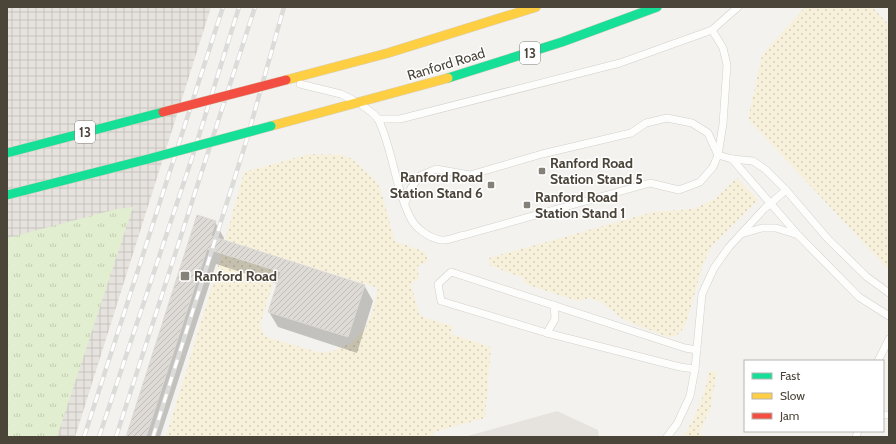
<svg xmlns="http://www.w3.org/2000/svg" width="896" height="444" font-family="Cabin,sans-serif">
<style>
.industrial{fill:url(#industrial-grid)}
.grass{fill:url(#grass-tufts)}
.sand{fill:url(#sand-dots)}
.parking{fill:#e6e3df}
.shadow{fill:#0003}
.building{fill:url(#building-hatch);stroke:#dcd9d4}
.lines{fill:none;stroke-linecap:round;stroke-linejoin:round}
.lane-casing{stroke:#d2d0cb;stroke-width:8}
.fast-casing{stroke:#d6cebb;stroke-width:10}
.slow-casing{stroke:#d6cebb;stroke-width:10}
.lane{stroke:#fdfdfc;stroke-width:7}
.fast{stroke:#16e098;stroke-width:9}
.slow{stroke:#ffcf43;stroke-width:9}
.rail-casing{stroke:#dbdbda;stroke-width:4.5}
.rail{stroke:#fff;stroke-width:3;stroke-dasharray:9;stroke-linecap:butt}
.fast-bridge-casing{stroke:#d6cebb;stroke-width:10;stroke-linecap:butt}
.jam-bridge-casing{stroke:#d6cebb;stroke-width:10;stroke-linecap:butt}
.fast-bridge{stroke:#16e098;stroke-width:9}
.jam-bridge{stroke:#f24e42;stroke-width:9}
.poi-dot{fill:#868178;stroke:#fff;stroke-width:1.5}
.labels{text-anchor:middle;stroke-width:3;stroke-linejoin:round;paint-order:stroke}
.shield{fill:#fff;stroke:#817c74;stroke-width:1}
.shield-label{font-size:13px;font-weight:bold;fill:#4b4439}
.street-label{font-size:14px;fill:#4b4439;stroke:#fff}
.poi-label{font-size:14px;font-weight:bold;fill:#4b4439;stroke:#fff;text-anchor:start}
</style>
<defs>
<pattern id="industrial-grid" width="8" height="8" patternUnits="userSpaceOnUse"><rect width="8" height="8" fill="#e6e2de"/><path d="M0 4h8M4 0v8" fill="none" stroke="#c7c3bf"/></pattern>
<pattern id="grass-tufts" width="24" height="20" patternUnits="userSpaceOnUse"><rect width="24" height="20" fill="#e1eecf"/><path d="M3 7l-1-3M5 7V3M7 7l1-3M15 17l-1-3M17 17v-4M19 17l1-3" fill="none" stroke="#c3cdb2"/></pattern>
<pattern id="sand-dots" width="8" height="8" patternUnits="userSpaceOnUse"><rect width="8" height="8" fill="#f7f0da"/><path d="M2 2h.1M6 6h.1" fill="none" stroke="#d5cfbc" stroke-width="1.8" stroke-linecap="round"/></pattern>
<pattern id="building-hatch" width="6" height="6" patternUnits="userSpaceOnUse"><rect width="6" height="6" fill="#dedbd6"/><path d="M-1 1l2-2M0 6l6-6M5 7l2-2" fill="none" stroke="#c0bdb8"/></pattern>
</defs>
<rect width="100%" height="100%" fill="#f4f2ee"/>
<path class="industrial" d="M7,7H211L75,437H7Z"/>
<path class="grass" d="M133,207L57,437H7V238L117,209Z"/>
<g class="sand">
<path d="M805,7H872L889,25V270L748,119L762,55Z"/>
<path d="M310,154L342,155L352,159L375,180L380,188L395,241L425,252L428,261L417,267L419,278L411,284L420,316L452,326L451,334L491,347L485,418L434,432L432,437H166L222,253L277,271L260,325L264,336L320,353L333,351L351,343L365,328L373,311L378,288L225,240L244,172Z"/>
<path d="M737,178L758,200L711,247L703,265L686,323C682,331 678,337 668,337L624,320L601,302L589,298L577,301L526,284L523,278L489,265V258L653,212L693,209L715,199Z"/>
<path d="M709,371L717,372L710,409L699,434L710,437H683C696,417 705,395 709,371Z"/>
</g>
<path class="parking" d="M557,411L598,430L599,437H464Z"/>
<path class="shadow" d="M215,222L224,238L223,241L364,285L373,301L357,353L278,327L269,312L278,284L216,264L160,437H127Z"/>
<path class="building" d="M197,215L216,221L211,236L365,285L348,337L268,312L281,272L207,249L146,437H126Z"/>
<g class="lines">
<g class="lane-casing">
<g id="lane">
<path d="M300,84L341,94L353,100"/>
<path d="M363,106C369,110 376,115 379,121C393,151 395,187 410,217C415,228 429,238 441,240C448,241 458,236 465,235L650,183L679,190L700,182L713,167L718,155L723,124L727,65L723,48L712,30"/>
<path d="M378,119H400L620,63L712,30L738,7"/>
<path d="M732,159L798,235L859,297L889,316"/>
<path d="M405,203L411,188L420,176L436,169L470,175L542,154L631,133L646,123L667,118L692,123L708,133L718,155L732,159L753,161L766,170L786,190L828,239L867,277L889,293"/>
<path d="M741,234L762,228H776L798,235"/>
<path d="M547,333L555,319L554,305"/>
<path d="M878,361L889,339"/>
<path d="M695,369L680,367L547,333L441,301L438,284L451,272L685,348L697,350"/>
<path d="M883,415H889"/>
<path d="M667,437L677,424L690,396L695,369L702,294L714,268L729,247L740,235L764,209L786,190"/>
<path d="M856,437L858,431"/>
</g>
</g>
<g class="fast-casing">
<g id="fast">
<path d="M448,78L562,42L657,7"/>
<path d="M7,153L163,112"/>
<path d="M7,195L148,159"/>
</g>
</g>
<g class="slow-casing">
<g id="slow">
<path d="M286,80L388,53L536,7"/>
<path d="M271,126L448,78"/>
</g>
</g>
<use href="#lane" class="lane"/>
<use href="#fast" class="fast"/>
<use href="#slow" class="slow"/>
<g class="rail-casing">
<g id="rail">
<path d="M84,437L223,7"/>
<path d="M99,437L192,158L239,7"/>
<path d="M116,437L255,7"/>
<path d="M153,437L246,142L284,7"/>
</g>
</g>
<use href="#rail" class="rail"/>
<g class="fast-bridge-casing">
<path id="fast-bridge" d="M148,159L271,126"/>
</g>
<g class="jam-bridge-casing">
<path id="jam-bridge" d="M163,112L286,80"/>
</g>
<use href="#fast-bridge" class="fast-bridge"/>
<use href="#jam-bridge" class="jam-bridge"/>
</g>
<g class="poi-dot">
<rect x="538" y="167" width="8" height="8" rx="2"/>
<rect x="487" y="181" width="8" height="8" rx="2"/>
<rect x="523" y="201" width="8" height="8" rx="2"/>
<rect x="180" y="271" width="10" height="10" rx="2"/>
</g>
<g class="labels">
<g class="shield">
<rect x="520" y="42" width="20" height="22" rx="3"/>
<rect x="75" y="121" width="20" height="22" rx="3"/>
</g>
<g class="shield-label">
<text x="530" y="58">13</text>
<text x="85" y="137">13</text>
</g>
<g class="street-label">
<text transform="translate(446 64) rotate(-17)" y="5">Ranford Road</text>
</g>
<g class="poi-label">
<text x="550" y="168">Ranford Road<tspan x="550" dy="16">Station Stand 5</tspan></text>
<text x="483" y="182" text-anchor="end">Ranford Road<tspan x="483" dy="16">Station Stand 6</tspan></text>
<text x="535" y="202">Ranford Road<tspan x="535" dy="16">Station Stand 1</tspan></text>
<text x="194" y="281">Ranford Road</text>
</g>
</g>
<rect width="896" height="444" fill="none" stroke="#4b4439" stroke-width="16"/>
<rect x="744" y="360" width="140" height="72" fill="#ffffff" stroke="#b7b4b0"/>
<rect x="752" y="373" width="20" height="6" fill="#16e098" stroke="#b7b4b0"/>
<text x="780" y="380" font-size="12" fill="#4b4439">Fast</text>
<rect x="752" y="393" width="20" height="6" fill="#ffcf43" stroke="#b7b4b0"/>
<text x="780" y="400" font-size="12" fill="#4b4439">Slow</text>
<rect x="752" y="413" width="20" height="6" fill="#f24e42" stroke="#b7b4b0"/>
<text x="780" y="420" font-size="12" fill="#4b4439">Jam</text>
</svg>
